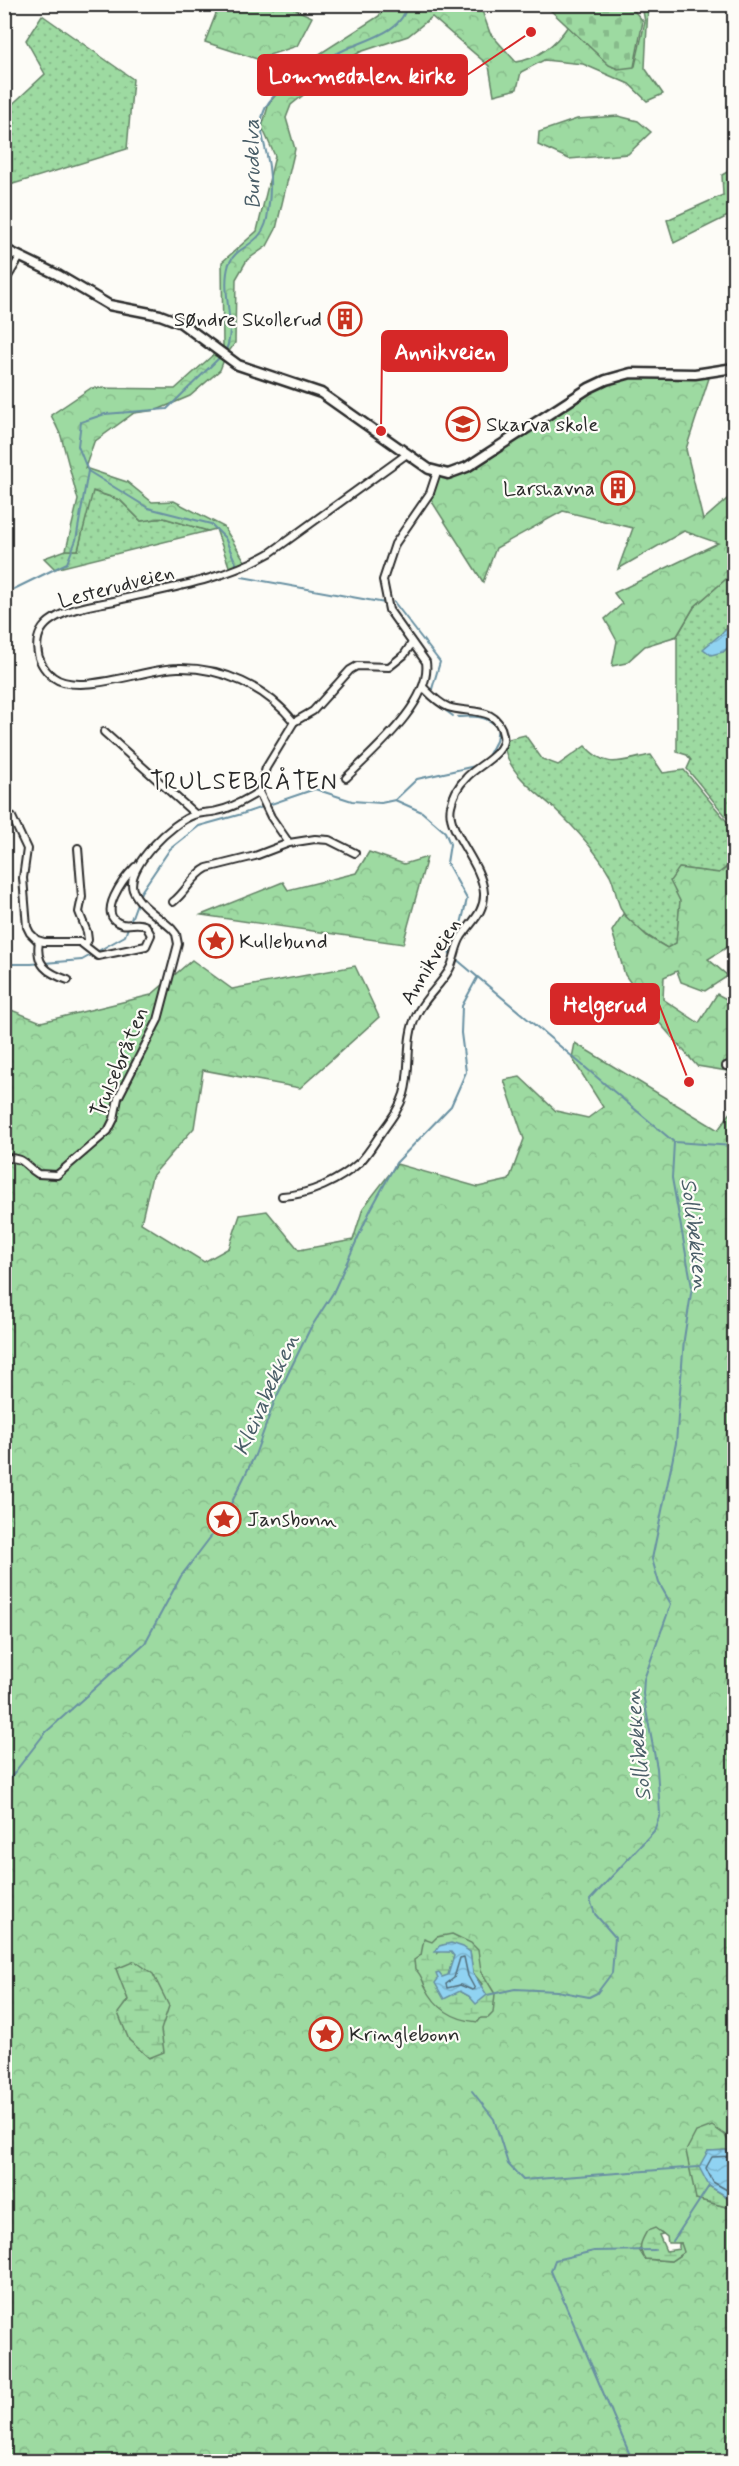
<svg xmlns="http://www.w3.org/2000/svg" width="739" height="2466" font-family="Mynerve,sans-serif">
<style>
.grass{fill:url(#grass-dots);stroke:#648266;stroke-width:1.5}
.forest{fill:url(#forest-crowns);stroke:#648266;stroke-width:1.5;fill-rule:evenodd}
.wetland{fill:url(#wetland-marsh);stroke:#648266;stroke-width:1.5;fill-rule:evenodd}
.cemetery{fill:url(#cemetery-stones);stroke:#648266;stroke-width:1.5}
.water{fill:url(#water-waves);stroke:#6890a2;stroke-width:1.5}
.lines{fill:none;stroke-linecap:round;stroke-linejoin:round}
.shore{stroke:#536e7b;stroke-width:1.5}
.stream{stroke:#6890a2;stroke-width:2}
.street-casing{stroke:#2b2b2b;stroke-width:10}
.secondary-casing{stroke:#2b2b2b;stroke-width:13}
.street{stroke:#fdfcf7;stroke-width:6}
.secondary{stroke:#fdfcf7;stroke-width:8}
.labels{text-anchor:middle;stroke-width:4.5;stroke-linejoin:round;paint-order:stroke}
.poi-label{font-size:21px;fill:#2b2b2b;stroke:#fdfcf7;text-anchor:start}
.street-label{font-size:21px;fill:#2b2b2b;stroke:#fdfcf7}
.water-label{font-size:22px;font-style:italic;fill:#495d67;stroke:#fdfcf7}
.quarter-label{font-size:24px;letter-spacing:1.5px;fill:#2b2b2b;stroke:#fdfcf7}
.leader{fill:none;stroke:#d62828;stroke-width:2}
.callout-dot{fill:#d62828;stroke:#fdfcf7;stroke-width:2}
.callout{fill:#d62828;stroke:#d62828;stroke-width:2}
.callout-label{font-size:22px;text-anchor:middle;font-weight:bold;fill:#fff}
</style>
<defs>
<pattern id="grass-dots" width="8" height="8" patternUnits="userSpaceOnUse" patternTransform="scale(1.5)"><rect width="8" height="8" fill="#9ddaa1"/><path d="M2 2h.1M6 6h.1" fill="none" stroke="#87bb8b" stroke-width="1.8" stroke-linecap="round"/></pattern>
<pattern id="forest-crowns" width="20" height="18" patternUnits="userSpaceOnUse" patternTransform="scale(1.5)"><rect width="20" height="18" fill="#9ddaa1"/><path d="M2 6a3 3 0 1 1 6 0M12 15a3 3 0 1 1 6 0" fill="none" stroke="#87bb8b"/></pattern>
<pattern id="wetland-marsh" width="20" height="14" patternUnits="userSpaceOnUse" patternTransform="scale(1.5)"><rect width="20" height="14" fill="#9ddaa1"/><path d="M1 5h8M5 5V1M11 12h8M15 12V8" fill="none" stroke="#87bb8b"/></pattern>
<pattern id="cemetery-stones" width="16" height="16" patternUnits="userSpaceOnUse" patternTransform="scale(1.5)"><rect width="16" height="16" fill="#9ddaa1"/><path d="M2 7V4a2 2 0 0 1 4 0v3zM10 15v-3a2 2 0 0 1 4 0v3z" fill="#87bb8b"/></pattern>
<pattern id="water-waves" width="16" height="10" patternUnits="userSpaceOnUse" patternTransform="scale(1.5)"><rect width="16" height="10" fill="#90d3f2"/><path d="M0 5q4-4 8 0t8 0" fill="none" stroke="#7cb5d0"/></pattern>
</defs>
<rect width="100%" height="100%" fill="#fdfcf7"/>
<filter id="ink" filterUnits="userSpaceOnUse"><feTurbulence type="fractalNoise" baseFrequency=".0167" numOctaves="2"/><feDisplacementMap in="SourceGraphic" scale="12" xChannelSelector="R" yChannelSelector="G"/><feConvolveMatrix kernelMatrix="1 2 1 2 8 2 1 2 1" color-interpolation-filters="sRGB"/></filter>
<g filter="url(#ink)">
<g class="grass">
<path d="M42,15L133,79L127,149L7,186L4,184L5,111L45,74L26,40Z"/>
<path d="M734,168V213L674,243L667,220L723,195L722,175Z"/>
<path d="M92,491L120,500L141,521L164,518L208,531L55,569L44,558L66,550H78Z"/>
<path d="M734,572V623L725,629L715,642L723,652L734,642V826L687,769L691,760L687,755L677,752V636L694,607Z"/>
<path d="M525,735L542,759L558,765L585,746C608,771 621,760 651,755L663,773L684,770L734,830C734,852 739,859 719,873L680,868V901L677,943L667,948C653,939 634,929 624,914C616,904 616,887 610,875C596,851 574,827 554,808C534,790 508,773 504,745L509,739Z"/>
</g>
<g class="forest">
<path d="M232,4L286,5L312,17L297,46L257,59L205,42L219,6Z"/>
<path d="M385,5H480L490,33L516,62C538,59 556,44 568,26L613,67L635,66L645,22L642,5H648L645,68L663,94L647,101L629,84L583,64L544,60L521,72L517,89L494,95L489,66L432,17L408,36L360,52L347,60L291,105L286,118L295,149L276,229L267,246L247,260L236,279L235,343L225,357L220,370L190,396L157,410L134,413L94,442L85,468L127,482L152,502L174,501L224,527L248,566L231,572L216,529L208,531L164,518L141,521L120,500L93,491L78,550H66L78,500L61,436L51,415L91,388L175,389L223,346L222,262L257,231L275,156L262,127L269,103L299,67L379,16Z"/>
<path d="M618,116L638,121L651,132L628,154L569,159L538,145L539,132L577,119Z"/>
<path d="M658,372H711L686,449L703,520L734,493V572L694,607L677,636L645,646L626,663L612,666L617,641L605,619L622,604L614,593L718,543L684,531L618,569L633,528L563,511L496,548L483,582L429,497L437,472H455L606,380Z"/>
<path d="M369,852L404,864L427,857L403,944L201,915L283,882L288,890L356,873Z"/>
<path d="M734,857V943L708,959L728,976L705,991L681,982L677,971L664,977L663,999L699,1023L717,994L734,1003V1072L697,1066L657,1020L625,975L612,931L623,914L648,937L667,948L676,943L680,901L670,881L679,868L719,873L731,865Z"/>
<path d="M192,960L232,989L355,966L379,1017L300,1088L203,1070L194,1128L152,1176L141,1223L204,1262L229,1248L240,1215L267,1211L299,1250L353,1240L363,1208L397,1164L478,1187L509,1180L524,1139L504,1080L520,1077L556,1111L588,1118L603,1107L572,1058L575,1043L718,1130L734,1108V1410L727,1432L728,1463L734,1464V2150H732L725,2135L696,2199L734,2209V2461H5L4,1007L41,1022L151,995ZM661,2232L667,2237L668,2243H681L680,2255L671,2261L645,2259L639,2250Z"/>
</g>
<g class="wetland">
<path d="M452,1934L471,1943L478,1950L481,1971L495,1994L493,2013L488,2018H481L478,2022C453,2020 436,2009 425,1986C422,1979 421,1974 415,1969L414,1960L421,1955L424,1939L432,1942L437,1937ZM439,1946L470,1952L473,1973L482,1984L469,1996L460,1991L454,1992L438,1979L448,1976L454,1956L452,1952L440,1951L438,1953Z"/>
<path d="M135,1961L153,1974L169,2006L161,2030L164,2052L149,2058L129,2040L118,2013L128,2000L116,1969Z"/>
<path d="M712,2126L725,2135L732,2150L708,2151L709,2186L734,2201V2209L696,2199L686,2151L696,2132Z"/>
<path d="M655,2228L663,2234L659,2235L666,2251L679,2249V2243H681L684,2252L671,2261L645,2259C637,2247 641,2242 647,2231Z"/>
</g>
<path class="cemetery" d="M551,5H629L643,21L634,67L618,69L609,65L548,8Z"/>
<g class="water">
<path d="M734,623V642L723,652L711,655L703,649Z"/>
<path d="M451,1943L463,1947L470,1952L473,1973L487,1995L476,2004L469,1996L460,1991L444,1999L435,1983L438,1979L436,1974L439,1973L442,1977L448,1975L454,1956L451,1952H435L439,1946Z"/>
<path d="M734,2150V2201L709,2186L699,2167L708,2151Z"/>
</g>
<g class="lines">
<g class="shore">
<path d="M464,1957L468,1976L475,1989L472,1990L460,1985L447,1988L446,1984L454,1978L460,1958Z"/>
<path d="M734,2156L712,2157L706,2168L713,2182L734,2194"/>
</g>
<g class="stream">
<path d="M226,350C237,324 220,292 229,264C236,244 265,247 268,212C270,198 271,181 269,167C267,148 256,128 265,109C275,86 322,60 344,50C365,40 404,32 407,4"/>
<path d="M219,358L167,409L105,414L81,422L78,446L88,471L148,508L211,524L225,538L237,566"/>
<path d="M242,577L385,603"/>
<path d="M14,589L67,563L76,540L88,471"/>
<path d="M394,602L440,662L432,689"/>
<path d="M438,705L453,716"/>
<path d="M458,717C474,716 485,715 498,727L496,741L487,758"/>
<path d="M395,800L417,779L475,766"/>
<path d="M4,964H31L82,960L125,936L141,892L170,849L199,826L242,814L315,789L352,801L381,803L395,800L422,812L445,832L450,844L447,863L467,899L456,945L449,953L674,1142L734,1146"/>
<path d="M4,1786L45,1733L145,1643L181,1576L222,1522L255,1455L275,1400L310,1329L333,1293L370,1211L396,1163L451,1106L466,1072L461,1033L462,1006L477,978"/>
<path d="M487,1995L515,1989L557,1991L589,1997L597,1993L612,1973L615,1937L595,1914L590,1900L654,1831L660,1814L657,1768L643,1694L644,1679L671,1604L659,1583L652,1559L676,1443L684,1339L692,1287L672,1178L674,1142"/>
<path d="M472,2091L494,2119L508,2164L523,2180L699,2167"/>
<path d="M673,2241L709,2186"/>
<path d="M633,2462L551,2271L555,2260L594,2251L655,2250"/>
</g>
<g class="street-casing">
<g id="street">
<path d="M4,283L20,257"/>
<path d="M294,722C266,687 222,667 178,668C146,668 79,697 53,677C34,662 30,633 53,619C72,607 96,605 118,600C170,588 223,580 270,553L407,454"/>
<path d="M104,732L195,814"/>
<path d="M346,778C372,752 432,702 426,662L389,610L383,580L395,544L430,493L437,472"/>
<path d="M259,792L271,817L289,843"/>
<path d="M12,817L27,849L23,878L27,927L30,933L37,940L44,942H80L98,956L146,946L151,935L146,926C138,921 131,926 122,924C94,916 125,877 135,867"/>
<path d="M78,848L82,897L79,912L87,932L88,940L85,945"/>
<path d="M173,902C186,892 193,875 207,868L255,856L289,843L315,839L329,840L355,853"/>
<path d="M39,941C35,965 47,973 68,980"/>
<path d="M726,1066L734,1063"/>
<path d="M4,1158C26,1157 23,1165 38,1174L57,1175L108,1131L114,1119L118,1098L158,1020L178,944L176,934L172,929C161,918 139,906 133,890C125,867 174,821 194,815C201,812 210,813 217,811C233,808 246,799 259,792L266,768L294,722L313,711L350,670L357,666L389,667L404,655L412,643"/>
<path d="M282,1196C309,1195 339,1181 360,1162C369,1153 376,1140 384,1129C392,1118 400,1107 404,1094C412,1068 404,1039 417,1014C425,997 440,986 449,970C455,960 455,946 462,936C471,922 485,912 484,893C482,862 445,830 451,806C453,796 459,785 466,778C476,766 507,754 503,735C498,705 468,714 448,707C438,703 430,694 423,687"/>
</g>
</g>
<g class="secondary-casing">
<path id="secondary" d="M4,249L58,275L109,305L160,315L181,323L238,365L321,393L429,469L448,474L467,467L589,388L606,380L631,373L695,374L734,368"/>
</g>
<use href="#street" class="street"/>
<use href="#secondary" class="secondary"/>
</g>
</g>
<defs>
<g id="building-ring" transform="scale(1.725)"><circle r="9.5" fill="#fdfcf7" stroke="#c8321e" stroke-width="1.5"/><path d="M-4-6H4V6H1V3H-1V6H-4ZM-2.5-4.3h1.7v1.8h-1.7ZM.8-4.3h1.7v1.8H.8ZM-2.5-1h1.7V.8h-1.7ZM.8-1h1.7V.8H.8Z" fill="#c8321e"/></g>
<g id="school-ring" transform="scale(1.725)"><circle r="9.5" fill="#fdfcf7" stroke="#c8321e" stroke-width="1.5"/><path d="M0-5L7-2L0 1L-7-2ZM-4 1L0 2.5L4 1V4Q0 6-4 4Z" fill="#c8321e"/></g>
<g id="sight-ring" transform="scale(1.725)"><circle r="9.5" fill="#fdfcf7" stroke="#c8321e" stroke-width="1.5"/><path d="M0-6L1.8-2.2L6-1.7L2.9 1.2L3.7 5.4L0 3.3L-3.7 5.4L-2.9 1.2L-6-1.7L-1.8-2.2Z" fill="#c8321e"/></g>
</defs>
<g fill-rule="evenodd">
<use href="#building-ring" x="345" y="319"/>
<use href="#school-ring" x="463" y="424"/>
<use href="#building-ring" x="618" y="488"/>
<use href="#sight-ring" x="216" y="941"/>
<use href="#sight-ring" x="224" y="1519"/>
<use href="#sight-ring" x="326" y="2034"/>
</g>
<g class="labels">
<g class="poi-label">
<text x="322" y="326" text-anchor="end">Søndre Skollerud</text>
<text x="486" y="431">Skarva skole</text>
<text x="595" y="495" text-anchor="end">Larshavna</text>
<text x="239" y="948">Kullebund</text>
<text x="247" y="1526">Jansbonn</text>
<text x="349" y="2041">Kringlebonn</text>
</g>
<g class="street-label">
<text transform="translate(116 586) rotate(-15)" y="7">Lesterudveien</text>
<text transform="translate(430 961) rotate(-59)" y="7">Annikveien</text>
<text transform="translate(119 1062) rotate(-67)" y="7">Trulsebråten</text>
</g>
<g class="water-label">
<text transform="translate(251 164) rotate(-91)" y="8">Burudelva</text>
<text transform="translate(696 1234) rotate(83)" y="8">Sollibekken</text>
<text transform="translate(265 1394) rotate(-66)" y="8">Kleivabekken</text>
<text transform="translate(637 1745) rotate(-96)" y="8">Sollibekken</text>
</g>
<g class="quarter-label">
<text x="244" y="789">TRULSEBRÅTEN</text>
</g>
</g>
<path class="leader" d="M531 32L467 75M381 431L382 351M689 1082L659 1004"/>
<g class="callout-dot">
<circle cx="531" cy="32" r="6"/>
<circle cx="381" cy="431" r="6"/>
<circle cx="689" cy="1082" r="6"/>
</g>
<g class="callout">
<rect x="258" y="55" width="209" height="40" rx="6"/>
<rect x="382" y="331" width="125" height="40" rx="6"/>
<rect x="551" y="984" width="108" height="40" rx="6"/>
</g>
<g class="callout-label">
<text x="362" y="83">Lommedalen kirke</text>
<text x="445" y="359">Annikveien</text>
<text x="605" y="1012">Helgerud</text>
</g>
<rect width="739" height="2466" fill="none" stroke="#fdfcf7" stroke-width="24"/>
<rect x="12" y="12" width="715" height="2442" fill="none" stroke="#2b2b2b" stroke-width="2" filter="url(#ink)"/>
</svg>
